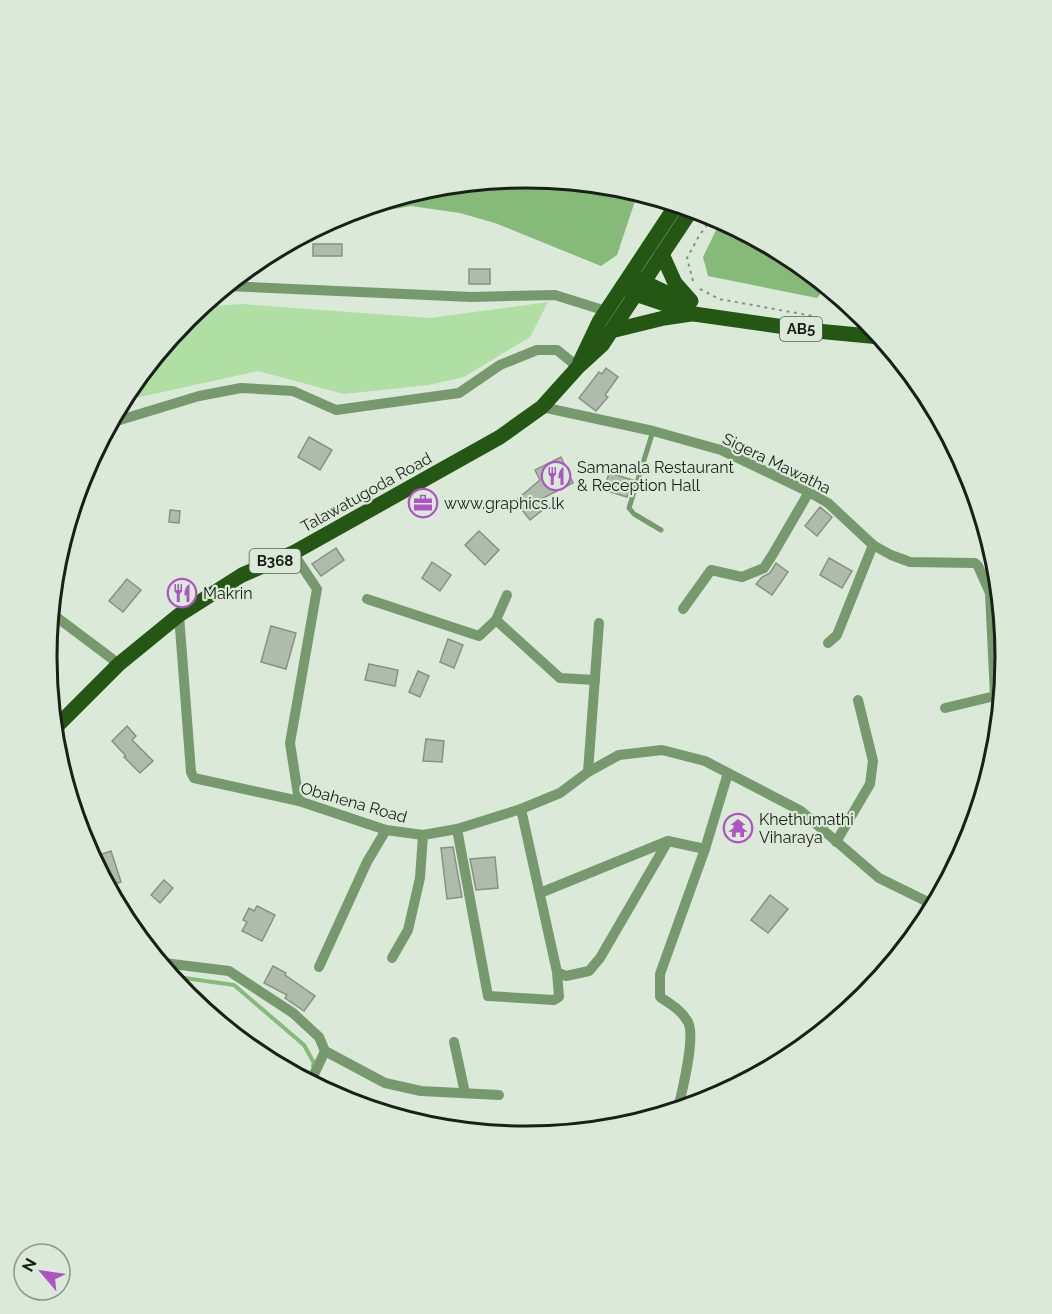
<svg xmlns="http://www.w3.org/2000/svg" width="1052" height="1314" font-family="Raleway,sans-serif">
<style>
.green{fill:#afdfa3}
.water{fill:#86ba79}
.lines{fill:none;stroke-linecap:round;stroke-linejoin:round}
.stream{stroke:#86ba79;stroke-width:4}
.canal{stroke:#86ba79;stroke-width:14}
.building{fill:#afbcac;stroke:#869383;stroke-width:1.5}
.path{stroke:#879185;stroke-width:2;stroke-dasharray:3 4.5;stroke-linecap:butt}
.service{stroke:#769a6e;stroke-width:5}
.minor{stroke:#769a6e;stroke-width:10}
.primary{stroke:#235713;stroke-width:15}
.labels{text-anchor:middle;stroke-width:4.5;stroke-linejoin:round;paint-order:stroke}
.shield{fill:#dbe9d8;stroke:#545c52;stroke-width:1.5}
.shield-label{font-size:15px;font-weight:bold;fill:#1a1f19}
.street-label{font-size:16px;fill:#1a1f19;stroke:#dbe9d8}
.poi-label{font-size:16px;fill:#1a1f19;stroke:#dbe9d8;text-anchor:start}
.rim{fill:none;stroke:#1a1f19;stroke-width:3}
</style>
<rect width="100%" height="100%" fill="#dbe9d8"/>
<path class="green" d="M548,302L530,337L464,377L429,385L344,394L258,371L122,401L128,390L187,318L201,307L242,304L430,318Z"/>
<g class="water">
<path d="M526,178L620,187L638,192L617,255L601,266L495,223L460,213L411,206L389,210L369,206L433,187Z"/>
<path d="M721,220L793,259L829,289H824L817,298L708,276L703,257Z"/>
</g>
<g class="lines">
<path class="stream" d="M170,976L234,985L304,1045L314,1063L313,1066"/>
<path class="canal" d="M636,194L713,216"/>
</g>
<g class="building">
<rect x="313" y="244" width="29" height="12"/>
<rect x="469" y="269" width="21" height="15"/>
<path d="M606,368L618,377L605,395L608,397L596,411L579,398L599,372L602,374Z"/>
<path d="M309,437L332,450L320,470L298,457Z"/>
<path d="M561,457L573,483L543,498L549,505L530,520L515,501L540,480L535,470Z"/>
<path d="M609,473L633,480L627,497L604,490Z"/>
<path d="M820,507L832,517L817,536L805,526Z"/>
<path d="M170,510L180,511L179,523L169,522Z"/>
<path d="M479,531L499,550L485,565L465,545Z"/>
<path d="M336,548L344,560L321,576L312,564Z"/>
<path d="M829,558L852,571L842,588L820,575Z"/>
<path d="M432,562L451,575L440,591L422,578Z"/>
<path d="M776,563L788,572L772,595L756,584L762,577L770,573Z"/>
<path d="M127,579L141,590L123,612L109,601Z"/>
<path d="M271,626L296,633L286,669L261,662Z"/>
<path d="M448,639L463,645L454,668L440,662Z"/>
<path d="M369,664L398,670L395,686L365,680Z"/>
<path d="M418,671L429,676L420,697L409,692Z"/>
<path d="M127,726L136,736L132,740L153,761L140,773L124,757L126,756L112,741Z"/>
<path d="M426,739L444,741L442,762L423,761Z"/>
<path d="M453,847L462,897L447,899L441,848Z"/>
<path d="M111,851L121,882L107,886L93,857Z"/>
<path d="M495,857L498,888L476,890L470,859Z"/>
<path d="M164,880L173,888L160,903L151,895Z"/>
<path d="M770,895L788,909L768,933L751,920Z"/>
<path d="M257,906L275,915L262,941L242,931L247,922L243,920L249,908L254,911Z"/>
<path d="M273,966L286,973L285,975L315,996L304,1011L285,998L287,995L264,983Z"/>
</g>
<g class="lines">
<g class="path">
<path d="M693,281L687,258L699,236L713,216"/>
<path d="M700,289L719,299L813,316"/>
</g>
<path class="service" d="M653,431L629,508L634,514L661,530"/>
<g class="minor">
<path d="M226,286L471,297L555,295L606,311"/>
<path d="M542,407L653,431L721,450L809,492L828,503L873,545L891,555L910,562L975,563L978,566L990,593L995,696L1000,711"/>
<path d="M110,423L199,396L241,388L293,391L336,410L459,393L500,365L537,350H557L578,367"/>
<path d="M293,553L317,589L290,743L299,801"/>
<path d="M367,599L479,636L496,620L507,595"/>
<path d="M683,609L711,570L742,577L764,568L773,554L809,492"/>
<path d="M51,613L119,664"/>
<path d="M179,615L191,772L194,778L299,801L386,830L423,835L457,829L521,809L560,793L588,772L619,755L662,750L705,761L801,811L879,878L934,905"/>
<path d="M496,620L560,678L595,680"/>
<path d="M828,643L837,635L873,545"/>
<path d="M945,708L995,696"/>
<path d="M588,772L599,623"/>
<path d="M521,809L557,972L566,976L589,971L600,958L668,841"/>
<path d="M79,827L82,836"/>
<path d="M457,829L488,996L554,1000L559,997L557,972"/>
<path d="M836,842L870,784L873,761L858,700"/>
<path d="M540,893L668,841L705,849"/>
<path d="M155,958L164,963L229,971L293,1013L319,1037L325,1051L385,1083L421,1091L499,1095"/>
<path d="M392,958L408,930L420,878L423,835"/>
<path d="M319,967L367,862L386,830"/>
<path d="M454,1042L465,1093"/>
<path d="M310,1083L325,1051"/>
<path d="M678,1109C682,1091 696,1037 688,1022C681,1010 671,1004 660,997V974L705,849L728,773"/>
</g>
<g class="primary">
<path d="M662,254L675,283L691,301"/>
<path d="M635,278L684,301"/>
<path d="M623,286L635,294L694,314L806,330L880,337"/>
<path d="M611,331L664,318L691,314"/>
<path d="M580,362L599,322L677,204"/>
<path d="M54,729L119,664L179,615L242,575L293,553L500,437L542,407L578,367L602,345L692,209"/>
</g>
</g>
<defs>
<g id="restaurant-ring" transform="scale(1.5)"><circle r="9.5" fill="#dbe9d8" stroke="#ad55c2" stroke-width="1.5"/><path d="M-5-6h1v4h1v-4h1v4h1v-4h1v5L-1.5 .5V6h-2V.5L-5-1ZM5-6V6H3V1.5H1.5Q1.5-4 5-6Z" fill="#ad55c2"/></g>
<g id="office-ring" transform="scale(1.5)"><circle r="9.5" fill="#dbe9d8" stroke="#ad55c2" stroke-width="1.5"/><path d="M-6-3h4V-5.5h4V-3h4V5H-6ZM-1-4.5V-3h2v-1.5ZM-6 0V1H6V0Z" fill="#ad55c2"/></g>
<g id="temple-ring" transform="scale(1.5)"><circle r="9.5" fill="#dbe9d8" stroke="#ad55c2" stroke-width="1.5"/><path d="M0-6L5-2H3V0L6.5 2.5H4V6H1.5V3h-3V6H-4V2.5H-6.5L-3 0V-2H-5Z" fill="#ad55c2"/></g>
</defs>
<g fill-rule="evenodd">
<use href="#restaurant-ring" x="556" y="476"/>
<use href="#office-ring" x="423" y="503"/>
<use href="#restaurant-ring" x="182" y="593"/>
<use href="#temple-ring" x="738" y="828"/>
</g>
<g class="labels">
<g class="shield">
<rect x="780" y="317" width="42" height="24" rx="4.5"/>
<rect x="249.5" y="549" width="51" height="24" rx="4.5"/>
</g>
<g class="shield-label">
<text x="801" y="334">AB5</text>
<text x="275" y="566">B368</text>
</g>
<g class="street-label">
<text transform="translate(777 463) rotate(26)" y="6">Sigera Mawatha</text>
<text transform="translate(366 492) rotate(-29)" y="6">Talawatugoda Road</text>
<text transform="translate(354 802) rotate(16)" y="6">Obahena Road</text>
</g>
<g class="poi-label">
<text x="577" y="473">Samanala Restaurant<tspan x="577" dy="18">&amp; Reception Hall</tspan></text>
<text x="444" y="509">www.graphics.lk</text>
<text x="203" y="599">Makrin</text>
<text x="759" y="825">Khethumathi<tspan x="759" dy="18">Viharaya</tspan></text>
</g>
</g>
<path d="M0 0H1052V1314H0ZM57 657a469 469 0 1 1 938 0a469 469 0 1 1-938 0Z" fill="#dbe9d8" fill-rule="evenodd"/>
<path class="rim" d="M57 657a469 469 0 1 1 938 0a469 469 0 1 1-938 0Z"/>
<g transform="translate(42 1272) rotate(299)"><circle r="28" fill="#dbe9d8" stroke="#8e988c" stroke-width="1.5"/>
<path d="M0-4.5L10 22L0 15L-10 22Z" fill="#ad55c2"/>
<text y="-9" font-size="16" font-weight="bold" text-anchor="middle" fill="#1a1f19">N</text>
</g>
</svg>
